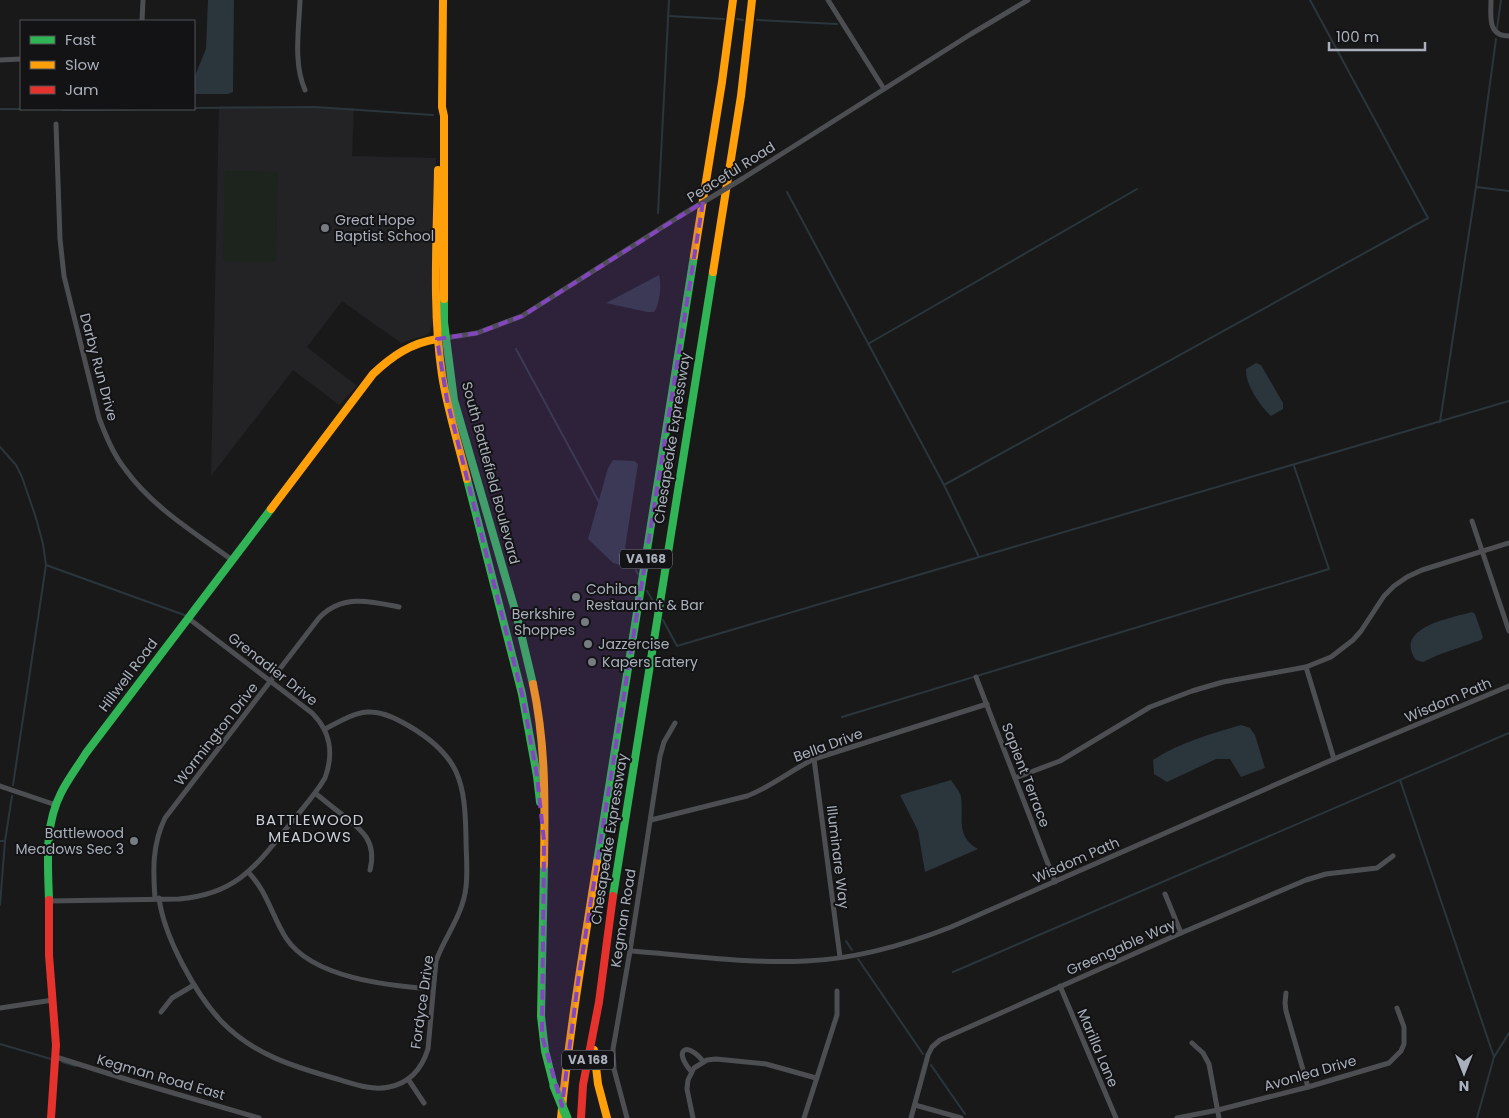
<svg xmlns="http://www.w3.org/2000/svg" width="1509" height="1118" font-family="Poppins,sans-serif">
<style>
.built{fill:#232325}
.green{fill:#1c241d}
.water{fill:#2a363c}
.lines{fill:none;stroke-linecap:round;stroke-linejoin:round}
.stream{stroke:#2a363c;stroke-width:2}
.street{stroke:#4c4e52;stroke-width:5}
.fast{stroke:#30b455;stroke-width:8}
.slow{stroke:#ff9f0a;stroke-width:8}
.jam{stroke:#e5322d;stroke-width:8}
.street-bridge{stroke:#4c4e52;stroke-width:5}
.fast-bridge{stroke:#30b455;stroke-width:9}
.marked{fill:#8446be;fill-opacity:0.2;stroke:#8446be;stroke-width:4;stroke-dasharray:10 6;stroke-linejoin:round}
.poi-dot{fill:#777b82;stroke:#131315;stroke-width:2}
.labels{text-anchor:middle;stroke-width:4;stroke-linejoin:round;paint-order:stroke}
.shield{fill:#131315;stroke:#7c8189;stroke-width:1}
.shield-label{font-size:12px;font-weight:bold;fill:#a9b0bb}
.street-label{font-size:14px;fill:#a9b0bb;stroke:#131315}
.poi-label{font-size:14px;fill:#a9b0bb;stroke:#131315;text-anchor:start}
.neighbourhood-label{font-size:15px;letter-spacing:1px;fill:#cacfd6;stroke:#131315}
</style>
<rect width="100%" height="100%" fill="#191919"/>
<path class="built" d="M219,106L354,108L352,156L436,158L432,297L433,324L429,333L426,335L401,343L342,301L307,347L357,386L339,405L293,370L211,476Z"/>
<path class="green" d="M225,171L278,172L276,262L223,261Z"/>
<g class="water">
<path d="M208,0H234L233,89V92L228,94H194V78L206,49Z"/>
<path d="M659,275C662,283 660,305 654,312H647L606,303C624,294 641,284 659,275Z"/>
<path d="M1256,363L1261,365L1283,403V409L1271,416C1260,406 1245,384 1246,369Z"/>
<path d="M613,460L634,461L638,464L624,555L620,565L613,563L588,539L608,468Z"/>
<path d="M1472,612L1475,614L1483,637L1481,640L1438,655L1423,662L1416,660C1393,627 1452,618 1472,612Z"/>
<path d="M1241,725L1250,728L1255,735L1265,768L1241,777L1230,759H1216L1167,782L1154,774L1153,760C1180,742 1211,734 1241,725Z"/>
<path d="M951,780C954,785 960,791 961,797C964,818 955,836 978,849L925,872L918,831L900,795Z"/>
</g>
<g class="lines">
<g class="stream">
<path d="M668,16L724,19"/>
<path d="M737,19L743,20"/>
<path d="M757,20L837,24"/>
<path d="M1497,28L1501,0"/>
<path d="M194,108L315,107L433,115"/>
<path d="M0,109H22"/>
<path d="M63,110L160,109"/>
<path d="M1476,187L1509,191"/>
<path d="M787,192L944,485L979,557"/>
<path d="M658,213L669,0"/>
<path d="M868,344L1137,189"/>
<path d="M516,349L600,504"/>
<path d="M1440,422L1476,187L1496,39"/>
<path d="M0,447L16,465L22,477L36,518L43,544L46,565L13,785"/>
<path d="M944,485L1428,218L1310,0"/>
<path d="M625,549L638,574"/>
<path d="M46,565L187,616"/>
<path d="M647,591L654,603"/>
<path d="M663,620L677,646L1509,401"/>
<path d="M842,717L1329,569L1294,466"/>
<path d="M1400,780L1494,1057"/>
<path d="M0,841H5"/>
<path d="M0,905L5,841L12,796"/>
<path d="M846,941L852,950"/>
<path d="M858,959L923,1054"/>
<path d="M953,972L1509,733"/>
<path d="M0,1044L51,1059"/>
<path d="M62,1062L76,1066"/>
<path d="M931,1065L965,1114"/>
<path d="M1477,1118L1494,1057L1509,1033"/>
</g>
<g class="street">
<path d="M300,0C299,29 293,63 305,90"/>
<path d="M828,0L884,89"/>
<path d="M1491,0C1491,16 1487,36 1509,36"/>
<path d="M142,21L143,0"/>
<path d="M0,60L21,59"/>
<path d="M56,124L60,239L64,276L99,418C106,436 113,454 125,469C152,507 195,533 232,560"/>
<path d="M742,179L971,34L1028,0"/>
<path d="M445,338L477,333L522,316L680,216"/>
<path d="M1472,521L1509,631"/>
<path d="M1306,667L1334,759"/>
<path d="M976,677L1055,882"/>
<path d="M814,759L840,957"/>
<path d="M1015,778L1060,761L1150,707L1192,691L1223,682L1306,667L1331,657L1353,640L1361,631L1384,596L1394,586L1407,577L1422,570L1509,543"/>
<path d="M0,786L56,805"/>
<path d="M315,793C324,800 333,808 343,815C363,831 377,842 370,870"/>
<path d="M651,820L747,796C771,787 791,770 814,759L987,704"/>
<path d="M248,872C267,891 272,916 286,938C312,978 389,986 433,989"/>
<path d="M1165,894L1181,933"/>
<path d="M155,898C153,870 152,845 165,818L319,618C342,594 370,601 399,607"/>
<path d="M159,898C164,937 196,995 222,1022C254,1055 295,1067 337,1079C354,1084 372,1091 389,1087C410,1083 422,1068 428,1049L436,961C445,936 463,915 466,887C468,871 466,854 466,838C465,782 460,756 409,726C372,704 361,710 325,729"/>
<path d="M48,901L179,899C237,894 256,866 290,824C302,809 315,795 325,778C334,753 331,732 312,713L188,618"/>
<path d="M630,951C689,955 748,964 806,961C856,959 905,945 951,927L1334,759L1509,686"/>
<path d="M1060,986L1116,1118"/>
<path d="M1286,993L1285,1003L1286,1011L1308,1087"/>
<path d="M0,1008L53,1000"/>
<path d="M161,1012L172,998L194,985"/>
<path d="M1192,1043L1203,1053L1209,1064L1219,1118"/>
<path d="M56,1057L132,1081L259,1118"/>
<path d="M691,1071C673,1051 686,1040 703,1061"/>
<path d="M408,1079L424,1103"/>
<path d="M915,1105L961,1118"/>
<path d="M627,1118L614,1069L613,1049L630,951L660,756L664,742L675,723"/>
<path d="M693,1118L687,1089L688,1080L694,1068L707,1060L716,1059L766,1064L816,1078"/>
<path d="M804,1118L837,1015V991"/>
<path d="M911,1118L928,1055L932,1047L940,1040L1181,933L1306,880L1326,874L1377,868L1393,856"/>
<path d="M1177,1118L1218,1110L1308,1087L1389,1063L1401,1051L1404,1044V1027L1397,1008"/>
</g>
<g class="fast">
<path d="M444,299V322L454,400L517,617L533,684"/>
<path d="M467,479L522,694L537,776L540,802"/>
<path d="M597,862L694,256"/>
<path d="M544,865L541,1016L545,1051L554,1086"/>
<path d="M613,896L713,272"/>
<path d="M49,900C48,864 44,826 61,793C68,779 78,766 86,753L271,509"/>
</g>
<g class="slow">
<path d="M443,0L442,107L444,116V299"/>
<path d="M438,170C437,238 432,308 442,375C447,408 459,446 467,479"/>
<path d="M694,256L722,82L733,0"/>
<path d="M713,272L741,96L752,0"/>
<path d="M271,509L373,374C392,356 411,343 437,339"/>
<path d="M533,684C546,745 545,804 544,865"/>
<path d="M594,1050L598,1084L607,1118"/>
<path d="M561,1118C569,1032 584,947 597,862"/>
</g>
<g class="jam">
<path d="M49,900V955L56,1045L51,1118"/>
<path d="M581,1118L583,1085L599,1002L613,896"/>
</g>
<path class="street-bridge" d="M680,216L742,179"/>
<path class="fast-bridge" d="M554,1086L567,1118"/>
</g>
<path class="marked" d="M703,202L578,982L562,1106L542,1036L544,841L537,776L522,694L447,400L437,339L477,333L522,316Z"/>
<g class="poi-dot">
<circle cx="325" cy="228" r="5"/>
<circle cx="576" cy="597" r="5"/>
<circle cx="585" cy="622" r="5"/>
<circle cx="588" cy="644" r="5"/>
<circle cx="592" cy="662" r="5"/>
<circle cx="134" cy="841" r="5"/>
</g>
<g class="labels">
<g class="shield">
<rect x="620" y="549.5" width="52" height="19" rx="4"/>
<rect x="562" y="1050.5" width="52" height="19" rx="4"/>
</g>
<g class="shield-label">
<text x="646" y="563">VA 168</text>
<text x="588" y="1064">VA 168</text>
</g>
<g class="street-label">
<text transform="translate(731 172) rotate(-32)" y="5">Peaceful Road</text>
<text transform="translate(99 367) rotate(75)" y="5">Darby Run Drive</text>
<text transform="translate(672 438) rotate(-81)" y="5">Chesapeake Expressway</text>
<text transform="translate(491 473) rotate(75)" y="5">South Battlefield Boulevard</text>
<text transform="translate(273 669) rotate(38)" y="5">Grenadier Drive</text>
<text transform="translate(128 675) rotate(-53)" y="5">Hillwell Road</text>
<text transform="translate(1448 700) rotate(-23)" y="5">Wisdom Path</text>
<text transform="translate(216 734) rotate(-52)" y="5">Wormington Drive</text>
<text transform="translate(828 745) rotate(-20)" y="5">Bella Drive</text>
<text transform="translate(1026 775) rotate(69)" y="5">Sapient Terrace</text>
<text transform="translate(609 839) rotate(-81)" y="5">Chesapeake Expressway</text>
<text transform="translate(838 857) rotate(83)" y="5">Illuminare Way</text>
<text transform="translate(1076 860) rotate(-24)" y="5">Wisdom Path</text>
<text transform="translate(623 918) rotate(-81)" y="5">Kegman Road</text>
<text transform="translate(1121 947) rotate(-24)" y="5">Greengable Way</text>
<text transform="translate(422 1002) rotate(-82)" y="5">Fordyce Drive</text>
<text transform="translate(1098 1048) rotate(67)" y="5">Marilla Lane</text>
<text transform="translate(1310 1073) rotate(-16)" y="5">Avonlea Drive</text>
<text transform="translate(161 1077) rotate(16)" y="5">Kegman Road East</text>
</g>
<g class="poi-label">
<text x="335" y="225">Great Hope<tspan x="335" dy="16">Baptist School</tspan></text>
<text x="586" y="594">Cohiba<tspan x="586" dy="16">Restaurant &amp; Bar</tspan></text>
<text x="575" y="619" text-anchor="end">Berkshire<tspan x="575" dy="16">Shoppes</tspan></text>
<text x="598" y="649">Jazzercise</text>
<text x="602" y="667">Kapers Eatery</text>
<text x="124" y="838" text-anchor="end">Battlewood<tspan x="124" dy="16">Meadows Sec 3</tspan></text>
</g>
<g class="neighbourhood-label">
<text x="310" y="825">BATTLEWOOD<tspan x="310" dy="17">MEADOWS</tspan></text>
</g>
</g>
<rect x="20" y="20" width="175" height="90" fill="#131315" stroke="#4f5257"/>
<rect x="30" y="36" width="25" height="8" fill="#30b455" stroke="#4f5257"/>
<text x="65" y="45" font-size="15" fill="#a9b0bb">Fast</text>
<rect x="30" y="61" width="25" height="8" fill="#ff9f0a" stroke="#4f5257"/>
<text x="65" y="70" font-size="15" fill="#a9b0bb">Slow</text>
<rect x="30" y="86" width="25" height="8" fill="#e5322d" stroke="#4f5257"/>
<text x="65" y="95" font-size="15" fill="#a9b0bb">Jam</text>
<g transform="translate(1464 1073) rotate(180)" stroke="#131315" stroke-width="4" paint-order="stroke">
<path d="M0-4L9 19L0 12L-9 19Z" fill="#a9b0bb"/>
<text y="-8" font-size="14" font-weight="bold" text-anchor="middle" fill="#a9b0bb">N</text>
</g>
<path d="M1329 42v8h96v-8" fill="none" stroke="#a9b0bb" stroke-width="2.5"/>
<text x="1336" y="42" font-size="15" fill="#a9b0bb" stroke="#131315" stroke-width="4" paint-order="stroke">100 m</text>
</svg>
